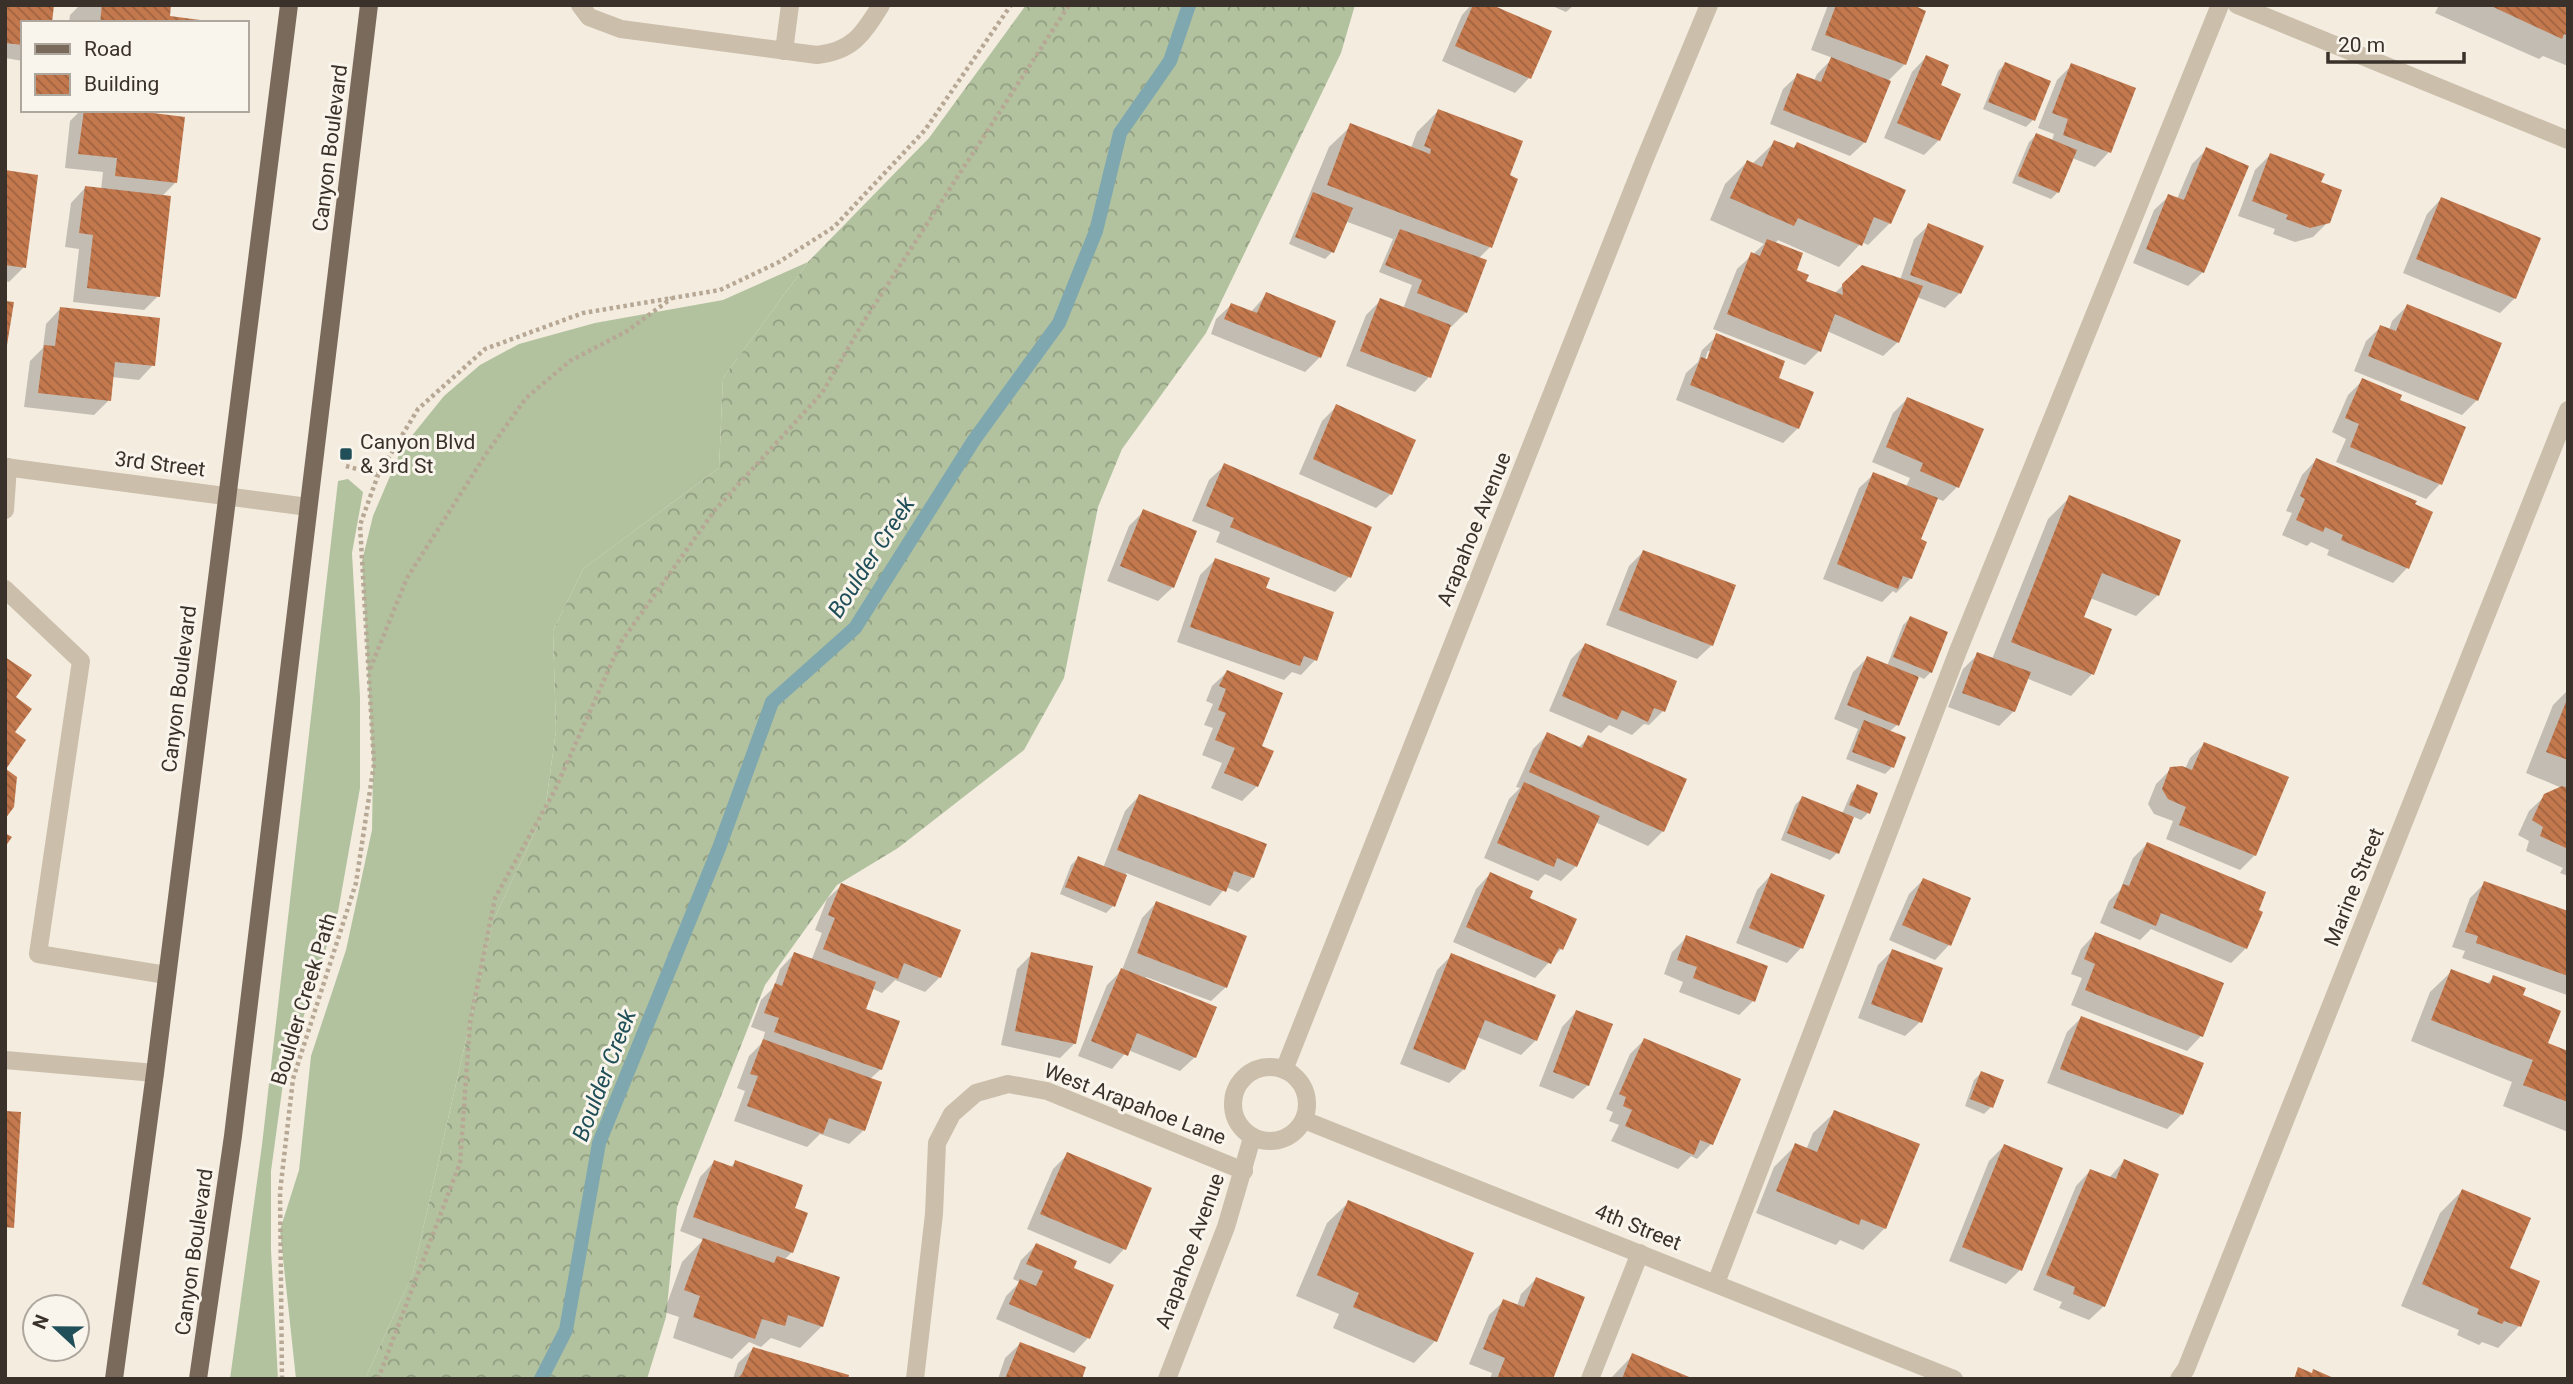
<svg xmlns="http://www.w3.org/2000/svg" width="2573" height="1384" font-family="Roboto,sans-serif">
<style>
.grass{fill:#b2c29f}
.forest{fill:url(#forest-crowns)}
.shadow{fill:#0003;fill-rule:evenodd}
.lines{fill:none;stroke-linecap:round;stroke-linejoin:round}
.stream{stroke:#7fa7af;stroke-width:14}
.building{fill:url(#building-back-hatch)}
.path{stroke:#b7a895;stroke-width:4.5;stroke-dasharray:3.5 3.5;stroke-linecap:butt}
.service{stroke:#cbbeab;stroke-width:18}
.minor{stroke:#cbbeab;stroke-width:18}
.primary{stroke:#7a6a5c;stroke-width:18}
.poi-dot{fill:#204f5a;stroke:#faf5ec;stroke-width:2.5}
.labels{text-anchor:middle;stroke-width:6;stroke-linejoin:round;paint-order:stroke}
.street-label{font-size:21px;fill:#39312a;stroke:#faf5ec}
.poi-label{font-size:21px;fill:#39312a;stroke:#faf5ec;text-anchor:start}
.water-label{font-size:23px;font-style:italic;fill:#204f5a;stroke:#faf5ec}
</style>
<defs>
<pattern id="forest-crowns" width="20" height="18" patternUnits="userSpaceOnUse" patternTransform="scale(1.75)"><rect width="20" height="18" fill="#b2c29f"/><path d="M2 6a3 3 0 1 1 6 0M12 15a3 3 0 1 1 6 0" fill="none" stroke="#929e82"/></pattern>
<pattern id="building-back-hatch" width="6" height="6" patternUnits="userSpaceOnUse" patternTransform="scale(1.75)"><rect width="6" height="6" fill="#c3784d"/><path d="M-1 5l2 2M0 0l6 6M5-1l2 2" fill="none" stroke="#9f6340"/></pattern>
</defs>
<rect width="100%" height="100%" fill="#f3ecdf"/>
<g class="grass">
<path d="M808,262L723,378L719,468L583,569L553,631L556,730L545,811L493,921L413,1273L365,1379H296L280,1230L299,1170L311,1056L346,950L372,830L373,770L362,561L373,516L402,448L444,396L480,365L519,344L595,323L723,300Z"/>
<path d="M348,479L363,492L352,553L360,697V788L338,912L284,1076L271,1171V1250L278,1379H230L262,1145L338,481Z"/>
</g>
<path class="forest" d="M1026,5H1355L1341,53L1206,333L1122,449L1098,507L1064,678L1024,750L898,848L837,885L765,985L677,1207L666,1317L647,1379H365L413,1273L493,921L545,811L556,730L553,631L583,569L719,468L723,378L808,262L929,138Z"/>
<g class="shadow">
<path d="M5,5L23,23V61L5,58Z"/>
<path d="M80,5H170L168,17L198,23H69L70,15Z"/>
<path d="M1471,5H1488L1529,78L1515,93L1442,61L1462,15Z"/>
<path d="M1550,5H1574L1566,12Z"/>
<path d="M1828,5H1911L1905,64L1888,81L1865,142L1850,156L1770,124L1783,89L1798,75L1814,81L1817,74L1833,58L1811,50Z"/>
<path d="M2439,5H2568V66L2543,56L2539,59L2435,13Z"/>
<path d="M1926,57L1939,86V140L1924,155L1884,138L1912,72Z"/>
<path d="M2005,64L2033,120L2026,127L1983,109L1998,71Z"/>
<path d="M2072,65L2109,152L2095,167L2072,158L2058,192L2051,199L2012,183L2029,142L2036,135L2052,141L2054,134L2038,128L2057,80Z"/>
<path d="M81,110H116L176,182L161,197L158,296L144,310L73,302L79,249L65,247L71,203L85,188L101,190L103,172L65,168L70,121Z"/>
<path d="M1438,111L1507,176L1490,247L1478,259L1466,312L1451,327L1449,326L1429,377L1415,392L1346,366L1366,315L1381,300L1403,309L1412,285L1379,272L1393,239L1345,221L1332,252L1325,259L1289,244L1329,147L1351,126L1411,148L1417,132Z"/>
<path d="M1775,142L1792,149L1798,144L1890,223L1868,245L1862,242L1839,267L1778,240L1774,244L1804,282L1834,294L1843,285L1900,280L1914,239L1929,225L1960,293L1945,308L1917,297L1898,342L1883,356L1827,331L1819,351L1805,365L1713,329L1737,269L1764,244L1710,220L1725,184L1747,162L1752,164Z"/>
<path d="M2206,150L2203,272L2188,286L2133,263L2154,210L2169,196L2177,199L2192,164Z"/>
<path d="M2270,155L2328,222L2313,237L2295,242L2273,234L2275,229L2238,216L2255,170Z"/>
<path d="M5,172L24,267L9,282L5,281Z"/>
<path d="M2441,199L2515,298L2500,313L2403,273L2427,214Z"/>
<path d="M1266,295L1334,322L1319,358L1305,372L1211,334L1216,319L1231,305L1250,313Z"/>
<path d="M2407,306L2477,400L2462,415L2354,371L2366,341L2381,327L2389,330L2392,321Z"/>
<path d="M60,309L153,365L139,380L112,377L109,400L94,415L24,407L30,361L43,348L46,324Z"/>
<path d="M1717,336L1777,379L1798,428L1783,443L1676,400L1686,373L1698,362L1702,350ZM1708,351H1712L1705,368L1702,367Z"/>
<path d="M2363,380L2398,401L2463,428L2440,484L2426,499L2336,462L2346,439L2332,432L2348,395Z"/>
<path d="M1907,399L1957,487L1943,501L1936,498L1919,540L1911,578L1896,593L1893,591L1882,602L1823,579L1859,488L1874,474L1906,487L1910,478L1872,462L1893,413Z"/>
<path d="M1337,406L1391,494L1376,508L1299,474L1322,421Z"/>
<path d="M2316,460L2431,513L2407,568L2393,583L2327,555L2329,550L2311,542L2307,546L2282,535L2292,513L2286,511L2302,475Z"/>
<path d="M1224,466L1349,577L1335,592L1216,542L1220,532L1192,521L1209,480Z"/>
<path d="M2070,497L2158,595L2136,616L2090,598L2081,618L2092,674L2071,696L2026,678L2014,711L1999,726L1948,707L1963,669L1978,654L1992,659L2048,519Z"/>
<path d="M1144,511L1173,587L1158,601L1107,581L1129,526Z"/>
<path d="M1643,552L1712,645L1697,659L1606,625L1629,566Z"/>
<path d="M1215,560L1264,589L1315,660L1301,675L1292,672L1284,680L1177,642L1200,575Z"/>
<path d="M1910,618L1931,672L1924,679L1918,676L1897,725L1889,732L1892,767L1885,774L1846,759L1858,729L1834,719L1853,672L1867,658L1887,666L1903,625Z"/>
<path d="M1585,645L1663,711L1649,725L1644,724L1632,735L1609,725L1601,733L1549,711L1571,659Z"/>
<path d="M1227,672L1260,747L1257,786L1242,801L1211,788L1222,763L1202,755L1213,728L1204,725L1213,704L1206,701L1212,686Z"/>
<path d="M2568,690V876L2560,873L2563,868L2526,851L2529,841L2518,835L2529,811L2545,796L2562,788L2526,773L2553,705Z"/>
<path d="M1548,734L1578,748L1589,737L1663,831L1648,846L1595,822L1576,866L1561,881L1545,874L1538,881L1484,858L1509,799L1520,788L1516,787L1533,749Z"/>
<path d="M2204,744L2255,855L2240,870L2166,839L2173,821L2154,814L2148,804L2156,784L2171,769H2185L2190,758Z"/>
<path d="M1858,786L1868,813L1861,820L1852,816L1837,853L1830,860L1781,840L1795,805L1802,798L1842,814L1851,793Z"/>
<path d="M1139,796L1253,877L1238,892L1226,887L1210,906L1126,873L1113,906L1106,913L1060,894L1071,865L1078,858L1103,868L1125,811Z"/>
<path d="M2147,844L2257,911L2246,948L2231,963L2151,929L2140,940L2100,923L2109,901L2120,890L2133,858Z"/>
<path d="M1490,874L1528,899L1561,949L1535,978L1453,942L1476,889Z"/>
<path d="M1771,875L1823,895L1801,948L1787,963L1736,943L1757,890Z"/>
<path d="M1923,880L1949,945L1935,960L1889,940L1909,894Z"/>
<path d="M2485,883L2568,913L2567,995L2462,958L2465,951L2452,947L2470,898Z"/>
<path d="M842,885L940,977L925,992L895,980L882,993L873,989L864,1010L881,1069L870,1079L864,1130L849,1144L820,1134L807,1147L734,1121L745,1091L737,1088L749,1056L762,1043L765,1032L751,1027L761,1000L774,987L780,969L794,954L811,961L822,933L815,930L827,899Z"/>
<path d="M1156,903L1226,987L1211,1001L1146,977L1145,980L1195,1057L1180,1071L1128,1050L1112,1069L1078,1056L1107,985L1122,970L1142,918Z"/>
<path d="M2095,934L2201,1036L2187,1051L2071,1005L2082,978L2071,974L2081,949Z"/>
<path d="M1687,937L1753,1001L1739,1015L1679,992L1683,982L1664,974L1672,952Z"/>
<path d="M1892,951L1920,1022L1905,1036L1858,1018L1878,965Z"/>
<path d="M1032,954L1075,1043L1060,1058L1001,1045L1017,969Z"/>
<path d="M1452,955L1536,1040L1521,1055L1477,1037L1464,1069L1449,1083L1400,1064L1437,970Z"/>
<path d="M2452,971L2486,985L2494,977L2521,996L2546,1044L2568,1053V1132L2503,1106L2512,1082L2411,1041L2430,992Z"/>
<path d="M1576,1012L1588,1085L1573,1099L1539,1086L1562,1027Z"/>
<path d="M2081,1018L2182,1114L2167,1129L2047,1083L2067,1032Z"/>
<path d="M1644,1040L1711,1144L1697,1159L1691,1156L1678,1169L1611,1141L1619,1125L1609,1121L1613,1112L1606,1109L1630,1054Z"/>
<path d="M1981,1073L2002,1081L1991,1107L1984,1114L1965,1106L1974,1080Z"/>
<path d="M1835,1112L1885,1228L1863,1250L1840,1240L1836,1245L1756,1213L1774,1167L1796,1145L1806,1150L1813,1133Z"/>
<path d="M2004,1146L2020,1270L2006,1284L1949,1261L1989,1161Z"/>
<path d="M1067,1155L1150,1189L1124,1249L1110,1264L1027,1229L1053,1169Z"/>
<path d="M2124,1161L2104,1306L2089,1320L2059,1308L2062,1302L2033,1290L2076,1186L2090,1171L2109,1178Z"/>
<path d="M714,1162L730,1168L735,1162L792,1209V1252L784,1260L822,1326L800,1348L771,1338L761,1347L749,1342L732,1359L673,1338L679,1317L664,1312L682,1262L703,1240L680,1231L700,1177Z"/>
<path d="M2462,1191L2508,1269L2537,1281L2519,1326L2498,1348L2482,1342L2479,1345L2457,1335L2459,1330L2401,1306L2440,1213Z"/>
<path d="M1349,1202L1435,1341L1414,1363L1333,1328L1339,1314L1296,1296L1327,1223Z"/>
<path d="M1036,1245L1072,1269L1088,1338L1074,1353L996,1319L1006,1296L1020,1282L1013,1279L1021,1260Z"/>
<path d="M1536,1279L1551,1379H1490L1492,1373L1469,1364L1489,1315L1504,1301L1517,1306L1521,1294Z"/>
<path d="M1020,1344L1080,1379H998L1005,1358Z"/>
<path d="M753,1349L846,1379H733L738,1363Z"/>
<path d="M1633,1355L1690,1379H1610Z"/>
</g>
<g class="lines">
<path class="stream" d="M541,1379L566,1330L599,1143L719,848L772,702L855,628L974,440L1059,323L1096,231L1120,133L1170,61L1189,5"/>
</g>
<g class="building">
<path d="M5,5H54L52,23H23V45L5,43Z"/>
<path d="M102,5H171L170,16L200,20V23H100Z"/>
<path d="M1473,5H1492L1552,31L1531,79L1455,46Z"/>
<path d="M1836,5H1913L1926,11L1906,65L1825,35Z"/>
<path d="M2489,5H2568V36L2564,34L2562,39Z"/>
<path d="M1926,55L1949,65L1941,85L1961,94L1940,141L1897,123Z"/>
<path d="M1831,57L1891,81L1866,143L1783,110L1797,73L1821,82Z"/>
<path d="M2005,62L2051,81L2035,121L1988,102Z"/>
<path d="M2071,63L2136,88L2111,153L2063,135L2068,119L2052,113Z"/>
<path d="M1438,109L1523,141L1510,175L1518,179L1492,248L1327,185L1350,123L1430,154L1431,149L1424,146Z"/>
<path d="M84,110H129L185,117L177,183L115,176L117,158L78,154Z"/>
<path d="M2036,133L2077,150L2059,193L2018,176Z"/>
<path d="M1774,140L1794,148L1797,142L1906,190L1891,224L1874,217L1862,246L1798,218L1794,226L1730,198L1747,160L1762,167Z"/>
<path d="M2206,147L2249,166L2204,273L2146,249L2168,194L2184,200Z"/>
<path d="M2270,153L2325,174L2321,182L2342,190L2330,223L2310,228L2286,219L2288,215L2252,201Z"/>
<path d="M5,170L38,175L26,268L5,265Z"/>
<path d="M85,186L171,196L160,297L87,288L93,235L79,233Z"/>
<path d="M1313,192L1353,208L1334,253L1295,237Z"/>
<path d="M2441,197L2541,238L2516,299L2416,259Z"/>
<path d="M1928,223L1984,246L1961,294L1910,275Z"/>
<path d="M1400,229L1487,260L1467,313L1417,293L1422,280L1385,265Z"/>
<path d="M1767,239L1803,253L1797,270L1809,275L1806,281L1843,295L1842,284L1862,265L1923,286L1899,343L1835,314L1821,352L1727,314L1751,252L1760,256Z"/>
<path d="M1266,292L1336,321L1321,358L1224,319L1231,303L1257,313Z"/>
<path d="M1380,298L1451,325L1431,378L1360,351Z"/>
<path d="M5,301L14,302L7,345H5Z"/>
<path d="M2407,304L2502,343L2478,401L2368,356L2380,325L2396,331Z"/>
<path d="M60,307L160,318L155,366L115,362L111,401L38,393L44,345L55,346Z"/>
<path d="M1716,333L1785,361L1779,378L1814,392L1799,429L1690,385L1701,357L1707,359Z"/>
<path d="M2362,378L2402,395L2400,400L2466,427L2442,485L2350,447L2359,424L2345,418Z"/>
<path d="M1907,397L1984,429L1959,488L1920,471L1923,463L1886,447Z"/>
<path d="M1336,404L1416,440L1392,495L1313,459Z"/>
<path d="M2316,458L2417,501L2415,504L2433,512L2409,569L2341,540L2343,535L2325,527L2323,532L2296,520L2305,499L2300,496Z"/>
<path d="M1224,463L1372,527L1351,578L1230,527L1234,518L1206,506Z"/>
<path d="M1873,472L1938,498L1921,539L1927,542L1912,579L1903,576L1898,589L1837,564Z"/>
<path d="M2069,495L2181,540L2159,596L2102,573L2084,617L2112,629L2094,675L2011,642Z"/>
<path d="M1143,509L1197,531L1174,588L1120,566Z"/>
<path d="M1643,550L1736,585L1713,646L1619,610Z"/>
<path d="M1215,558L1270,578L1266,588L1334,612L1317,661L1304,656L1300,666L1190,627Z"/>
<path d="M1910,616L1948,632L1932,673L1893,657Z"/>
<path d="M1585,643L1677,681L1665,712L1654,708L1648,722L1622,710L1617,720L1562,696Z"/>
<path d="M1977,652L2031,672L2015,712L1962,693Z"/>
<path d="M1867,656L1919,677L1899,726L1847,705Z"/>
<path d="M5,657L32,675L16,697L32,709L15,732L26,740L6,769L17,777L14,807L5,819Z"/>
<path d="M1227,670L1283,693L1262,746L1274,751L1258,787L1224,773L1235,748L1215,740L1226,713L1218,710L1226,689L1219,686Z"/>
<path d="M2568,697V760L2546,752Z"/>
<path d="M1864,720L1906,737L1894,768L1852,752Z"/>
<path d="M1547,732L1582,748L1588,735L1687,779L1664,832L1529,772Z"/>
<path d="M2204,742L2289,777L2256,856L2179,825L2186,807L2168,799L2162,789L2170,767L2182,766L2192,770Z"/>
<path d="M1524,782L1600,816L1577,867L1557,858L1554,867L1497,843Z"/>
<path d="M1857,784L1878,793L1870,814L1849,805Z"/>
<path d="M2562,786L2568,788V849L2540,836L2543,827L2532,820L2544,794Z"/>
<path d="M1139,794L1267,844L1254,878L1234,871L1226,892L1117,850Z"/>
<path d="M1802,796L1854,817L1839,854L1787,833Z"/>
<path d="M5,833L12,837L5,847Z"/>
<path d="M2147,842L2266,892L2259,910L2263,912L2247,949L2161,913L2156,926L2113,908L2123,884L2129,886Z"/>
<path d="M1078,856L1127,875L1115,907L1065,887Z"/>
<path d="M1490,872L1533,891L1530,898L1577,919L1563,950L1559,948L1551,964L1466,927Z"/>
<path d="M1771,873L1825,895L1803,949L1749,928Z"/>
<path d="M1923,878L1971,898L1951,946L1902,925Z"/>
<path d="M2484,881L2568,911V976L2476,943L2478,936L2465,932Z"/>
<path d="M841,883L961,930L941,978L904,963L898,979L823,949L835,918L828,915Z"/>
<path d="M1156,901L1247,936L1227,988L1137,953Z"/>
<path d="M2095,932L2224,983L2203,1037L2085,990L2095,964L2084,959Z"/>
<path d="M1686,935L1768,966L1755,1002L1693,978L1697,967L1677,960Z"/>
<path d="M1892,949L1943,968L1922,1023L1871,1004Z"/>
<path d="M794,952L876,982L866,1009L900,1021L882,1070L774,1032L779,1018L764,1013L775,983L782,986Z"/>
<path d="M1031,952L1093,966L1076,1044L1015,1031Z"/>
<path d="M1451,953L1556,995L1537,1041L1485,1020L1465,1070L1413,1049Z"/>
<path d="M1121,968L1217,1007L1196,1058L1137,1033L1128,1056L1091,1041Z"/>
<path d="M2451,969L2490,984L2493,975L2526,988L2523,995L2561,1011L2548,1043L2568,1051V1102L2523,1085L2533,1060L2431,1020Z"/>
<path d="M1576,1010L1613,1024L1589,1086L1553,1072Z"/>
<path d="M2081,1016L2204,1063L2183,1115L2060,1069Z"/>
<path d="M1644,1038L1741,1079L1713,1145L1700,1140L1694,1155L1625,1126L1632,1110L1623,1106L1626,1097L1619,1094Z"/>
<path d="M763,1039L882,1082L865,1131L829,1118L823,1134L747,1106L758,1076L750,1074Z"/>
<path d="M1981,1071L2004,1080L1993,1108L1970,1099Z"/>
<path d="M1834,1110L1920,1144L1886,1229L1861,1219L1859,1225L1776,1191L1795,1143L1817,1152Z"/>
<path d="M5,1111L21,1112L14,1228L5,1227Z"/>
<path d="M2004,1144L2063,1168L2022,1271L1962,1247Z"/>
<path d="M1067,1152L1152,1188L1126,1250L1040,1214Z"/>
<path d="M2124,1159L2159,1174L2105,1307L2073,1294L2075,1287L2046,1275L2090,1169L2116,1179Z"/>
<path d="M714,1160L733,1167L735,1160L803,1185L795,1208L808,1213L793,1253L693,1217Z"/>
<path d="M2462,1189L2531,1218L2510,1268L2540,1281L2521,1327L2504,1321L2502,1324L2477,1314L2479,1309L2422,1284Z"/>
<path d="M1348,1200L1474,1253L1437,1342L1353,1307L1359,1293L1317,1275Z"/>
<path d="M703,1238L774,1263L777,1256L840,1277L823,1327L788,1315L785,1326L762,1319L755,1339L693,1317L700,1296L684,1290Z"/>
<path d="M1036,1243L1077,1261L1074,1268L1114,1285L1090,1339L1009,1304L1020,1279L1036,1286L1043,1271L1026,1264Z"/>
<path d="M1536,1277L1585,1297L1553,1379H1497L1505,1358L1483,1349L1503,1299L1524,1307Z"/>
<path d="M1020,1342L1086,1367L1082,1379H1005Z"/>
<path d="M753,1347L849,1375L848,1379H737L742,1374Z"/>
<path d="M1632,1353L1694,1379H1622Z"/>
<path d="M2298,1367L2312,1373L2313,1369L2336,1379H2294Z"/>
</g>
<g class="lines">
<g class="path">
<path d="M346,466L378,475"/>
<path d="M370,669L407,578L486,454L526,398L570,361L627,331L672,298"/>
<path d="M282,1379L280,1192L293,1079L356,883L374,764L360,525L378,475L418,409L485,349L583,313L720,290L779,262L834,227L925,130L1011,5"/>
<path d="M378,1379L460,1163L470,1023L495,898L554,792L621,642L715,510L822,393L864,321L1069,5"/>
</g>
<g class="service">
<path d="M580,5L589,17L621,29L817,55C853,51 863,34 881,5"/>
<path d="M784,51L790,5"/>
<path d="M5,510L8,467"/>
<path d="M5,589L81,661L38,954L166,975"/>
<path d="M5,1060L155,1073"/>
<path d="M1716,1283L1958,651L2220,5"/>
<path d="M1590,1379L1640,1253"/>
</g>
<g class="minor">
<path d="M2237,5L2568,140"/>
<path d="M5,467L308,507"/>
<circle cx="1270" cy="1104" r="37"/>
<path d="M1284,1070L1644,161L1709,5"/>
<path d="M1304,1120L1954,1379"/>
<path d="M915,1379L934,1214L937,1143L952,1114L976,1093L1008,1084L1047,1091L1244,1171"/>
<path d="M1167,1379L1226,1227L1252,1138"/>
<path d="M2179,1379L2186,1369L2568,410"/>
</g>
<g class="primary">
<path d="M114,1379L155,1073L289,5"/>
<path d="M198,1379L233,1136L369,5"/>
</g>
</g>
<rect class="poi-dot" x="339" y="447" width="14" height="14" rx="3.5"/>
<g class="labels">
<g class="street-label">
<text transform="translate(330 148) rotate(-83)" y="7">Canyon Boulevard</text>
<text transform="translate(160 464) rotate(7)" y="7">3rd Street</text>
<text transform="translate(1474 529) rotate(-68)" y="7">Arapahoe Avenue</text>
<text transform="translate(179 689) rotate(-83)" y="7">Canyon Boulevard</text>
<text transform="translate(2354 887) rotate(-68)" y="7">Marine Street</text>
<text transform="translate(304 999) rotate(-73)" y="7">Boulder Creek Path</text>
<text transform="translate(1135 1104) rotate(21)" y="7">West Arapahoe Lane</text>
<text transform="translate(1638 1227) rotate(22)" y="7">4th Street</text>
<text transform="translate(1190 1251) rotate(-70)" y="7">Arapahoe Avenue</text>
<text transform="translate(194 1252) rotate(-82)" y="7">Canyon Boulevard</text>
</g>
<g class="poi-label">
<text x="360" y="449">Canyon Blvd<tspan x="360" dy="24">&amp; 3rd St</tspan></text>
</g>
<g class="water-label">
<text transform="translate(871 557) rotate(-57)" y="8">Boulder Creek</text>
<text transform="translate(604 1075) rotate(-69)" y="8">Boulder Creek</text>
</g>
</g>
<rect width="2573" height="1384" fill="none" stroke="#39312a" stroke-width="14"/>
<rect x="21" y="21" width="228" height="91" fill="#faf5ec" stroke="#ada79e" stroke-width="2"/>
<rect x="35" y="44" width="35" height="10" fill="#7a6a5c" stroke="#ada79e" stroke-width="2"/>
<text x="84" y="56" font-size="21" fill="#39312a">Road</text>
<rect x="35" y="74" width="35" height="21" fill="url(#building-back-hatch)" stroke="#ada79e" stroke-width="2"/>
<text x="84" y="91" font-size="21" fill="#39312a">Building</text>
<g transform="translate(56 1328) rotate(292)"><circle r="33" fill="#faf5ec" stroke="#ada79e" stroke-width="2"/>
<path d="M0-5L12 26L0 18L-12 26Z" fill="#204f5a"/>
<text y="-10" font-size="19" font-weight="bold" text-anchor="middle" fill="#39312a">N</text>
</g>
<path d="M2328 52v10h136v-10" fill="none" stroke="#39312a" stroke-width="3.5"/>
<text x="2338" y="52" font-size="21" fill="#39312a" stroke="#faf5ec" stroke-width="5" paint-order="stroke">20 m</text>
</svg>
